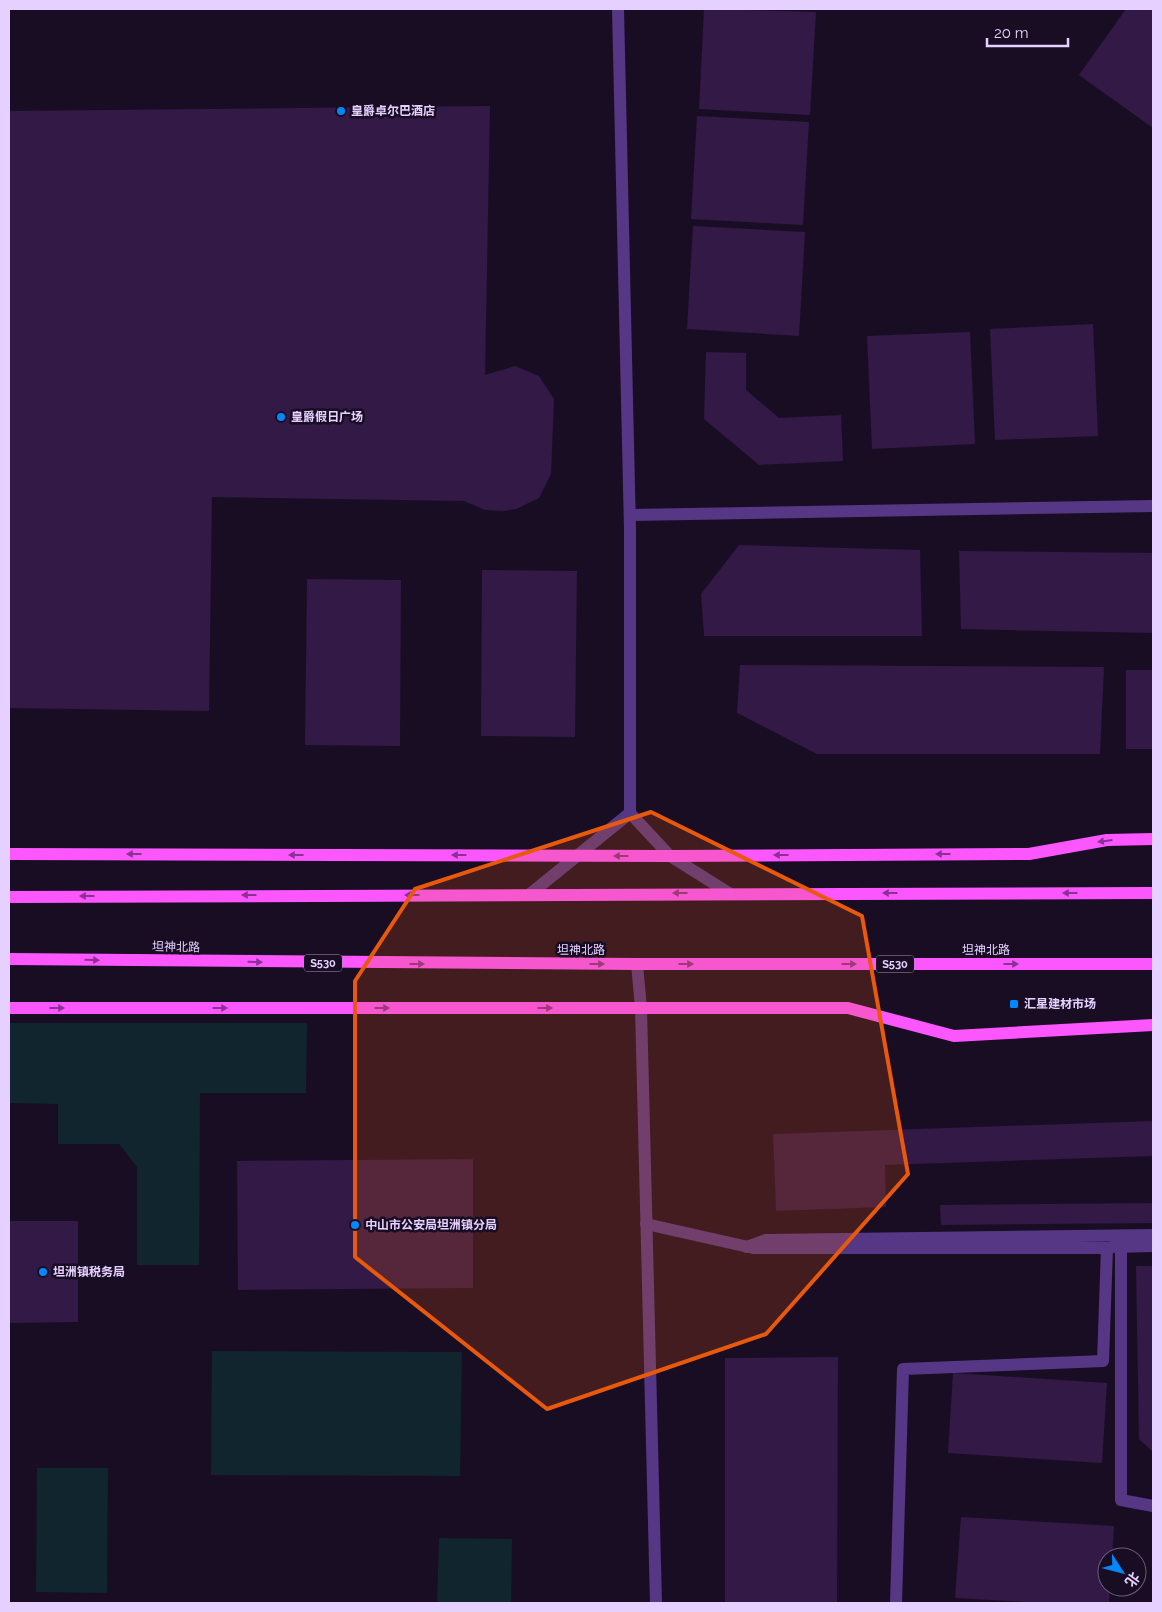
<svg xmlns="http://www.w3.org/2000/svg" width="1162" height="1612" font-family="Raleway,'Noto Sans SC',sans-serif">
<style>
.green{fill:#10252e}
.building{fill:#321946}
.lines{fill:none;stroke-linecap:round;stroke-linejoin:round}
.pedestrian{stroke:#563785;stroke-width:12}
.minor{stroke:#563785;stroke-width:12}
.tertiary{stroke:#563785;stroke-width:12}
.primary{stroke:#fc57ff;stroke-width:12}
.oneway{fill:#8a3292}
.marked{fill:#e8590c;fill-opacity:0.2;stroke:#e8590c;stroke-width:4;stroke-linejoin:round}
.poi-dot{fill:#0088fb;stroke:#190d24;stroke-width:2}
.labels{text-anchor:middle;stroke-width:5;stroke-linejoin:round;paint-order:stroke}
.shield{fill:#190d24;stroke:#a896bd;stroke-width:1}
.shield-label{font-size:11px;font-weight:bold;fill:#e6d0ff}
.poi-label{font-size:12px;font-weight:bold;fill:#e6d0ff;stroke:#190d24;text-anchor:start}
.street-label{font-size:12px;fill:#e6d0ff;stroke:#190d24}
</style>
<rect width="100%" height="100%" fill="#190d24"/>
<g class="green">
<path d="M9,1023H307L306,1093H200L199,1265H137V1167L119,1144H58V1104L9,1103Z"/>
<path d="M212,1351L462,1352L460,1476L211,1475Z"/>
<path d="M37,1468H108L107,1593L36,1592Z"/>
<path d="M439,1538L512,1539L511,1603H437Z"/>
</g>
<g class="building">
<path d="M704,9L816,12L810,115L699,109Z"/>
<path d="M1126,9H1153V128L1079,75Z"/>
<path d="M490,106L485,375L515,366L539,376L554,399L551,474L539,498L516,509L503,511L485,510L464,501L212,497L209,711L9,708V111Z"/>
<path d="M697,116L809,122L803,225L691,219Z"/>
<path d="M693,226L805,232L799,336L687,329Z"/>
<path d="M1093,324L1098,436L995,440L990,329Z"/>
<path d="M970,332L975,444L872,449L867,336Z"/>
<path d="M706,352L746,353V390L779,418L841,415L843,461L759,465L704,419Z"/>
<path d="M739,545L920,550L922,636H704L701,594Z"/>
<path d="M959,551L1153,553V633L961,629Z"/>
<path d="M482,570L577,571L575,737L481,736Z"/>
<path d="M307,579L401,580L400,746L305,745Z"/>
<path d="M740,665L1104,667L1100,754H817L737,713Z"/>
<rect x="1126" y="670" width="27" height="79"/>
<path d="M1153,1121V1156L885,1165L886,1207L776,1211L773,1134Z"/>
<path d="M473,1159V1288L238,1290L237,1161Z"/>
<path d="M1153,1203V1223L941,1225L940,1205Z"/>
<path d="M9,1221H78V1322L9,1323Z"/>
<path d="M1136,1266H1153V1452L1139,1439Z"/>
<path d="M838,1357L837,1603H725V1358Z"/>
<path d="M953,1373L1107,1383L1102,1463L948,1453Z"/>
<path d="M961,1517L1114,1526L1112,1557H1107V1587H1110L1109,1603H1044L955,1598Z"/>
</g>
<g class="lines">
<path class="pedestrian" d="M747,1247L766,1240L1153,1235"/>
<g class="minor">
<path d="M630,515L1153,506"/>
<path d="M646,1224L753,1248H1107L1103,1361L903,1369L896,1603"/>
<path d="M1112,1247L1153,1246"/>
<path d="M1121,1247V1500L1153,1506"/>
</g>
<g class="tertiary">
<path d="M618,9L630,530V813L670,856L729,893"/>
<path d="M530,894L630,813"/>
<path d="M637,964L641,1008L656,1603"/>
</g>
<g class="primary">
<path d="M9,854L670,856L1029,854L1107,840L1153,839"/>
<path d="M9,897L1153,893"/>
<path d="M9,959L637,964H1153"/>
<path d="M9,1008H848L954,1036L1153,1025"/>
</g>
</g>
<defs><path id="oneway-solid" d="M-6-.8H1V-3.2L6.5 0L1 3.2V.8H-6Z" transform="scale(1.25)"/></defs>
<g class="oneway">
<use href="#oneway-solid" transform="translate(1105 841) rotate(173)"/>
<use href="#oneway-solid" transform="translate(134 854) rotate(-180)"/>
<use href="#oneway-solid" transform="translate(943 854) rotate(180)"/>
<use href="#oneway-solid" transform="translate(296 855) rotate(-180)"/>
<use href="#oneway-solid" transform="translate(459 855) rotate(-180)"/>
<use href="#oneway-solid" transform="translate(781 855) rotate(180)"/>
<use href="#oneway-solid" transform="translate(621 856) rotate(-180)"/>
<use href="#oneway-solid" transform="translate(680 893) rotate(180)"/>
<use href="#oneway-solid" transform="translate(890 893) rotate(180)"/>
<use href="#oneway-solid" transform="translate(1070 893) rotate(180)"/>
<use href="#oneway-solid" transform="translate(249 895) rotate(180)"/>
<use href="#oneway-solid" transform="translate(412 895) rotate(180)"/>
<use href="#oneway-solid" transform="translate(87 896) rotate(180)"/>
<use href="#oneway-solid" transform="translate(92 960) rotate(1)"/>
<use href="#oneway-solid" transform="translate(255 962) rotate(1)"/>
<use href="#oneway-solid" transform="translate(417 964)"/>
<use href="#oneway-solid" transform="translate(597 964)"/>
<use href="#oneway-solid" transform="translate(686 964)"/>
<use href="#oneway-solid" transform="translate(849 964)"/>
<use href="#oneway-solid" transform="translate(1011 964)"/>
<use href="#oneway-solid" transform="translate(57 1008)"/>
<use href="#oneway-solid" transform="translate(220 1008)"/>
<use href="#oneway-solid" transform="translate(382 1008)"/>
<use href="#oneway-solid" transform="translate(545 1008)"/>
</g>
<path class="marked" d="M651,812L862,916L908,1174L766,1334L547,1409L355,1257V981L415,889Z"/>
<g class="poi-dot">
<circle cx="341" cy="111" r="5"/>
<circle cx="281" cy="417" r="5"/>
<rect x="1009" y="999" width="10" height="10" rx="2.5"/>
<circle cx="355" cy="1225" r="5"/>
<circle cx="43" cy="1272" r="5"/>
</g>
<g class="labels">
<g class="shield">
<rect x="304" y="954.5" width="38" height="17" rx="4"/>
<rect x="876" y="955.5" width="38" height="17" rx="4"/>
</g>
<g class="shield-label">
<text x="323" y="967">S530</text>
<text x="895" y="968">S530</text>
</g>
<g class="poi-label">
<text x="351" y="115">皇爵卓尔巴酒店</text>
<text x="291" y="421">皇爵假日广场</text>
<text x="1024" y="1008">汇星建材市场</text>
<text x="365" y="1229">中山市公安局坦洲镇分局</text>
<text x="53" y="1276">坦洲镇税务局</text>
</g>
<g class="street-label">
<text transform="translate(176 947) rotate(1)" y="4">坦神北路</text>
<text x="581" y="954">坦神北路</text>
<text x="986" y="954">坦神北路</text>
</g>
</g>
<rect width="1162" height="1612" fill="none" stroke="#e6d0ff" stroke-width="20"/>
<g transform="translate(1122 1572) rotate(126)"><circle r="24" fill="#190d24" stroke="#6b5b7c"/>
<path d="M0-4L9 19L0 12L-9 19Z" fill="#0088fb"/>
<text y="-8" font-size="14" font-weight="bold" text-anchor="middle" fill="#e6d0ff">北</text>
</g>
<path d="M987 38v8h81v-8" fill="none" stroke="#e6d0ff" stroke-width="2.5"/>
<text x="994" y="38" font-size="15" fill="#e6d0ff" stroke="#190d24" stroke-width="4" paint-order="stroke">20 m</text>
</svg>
